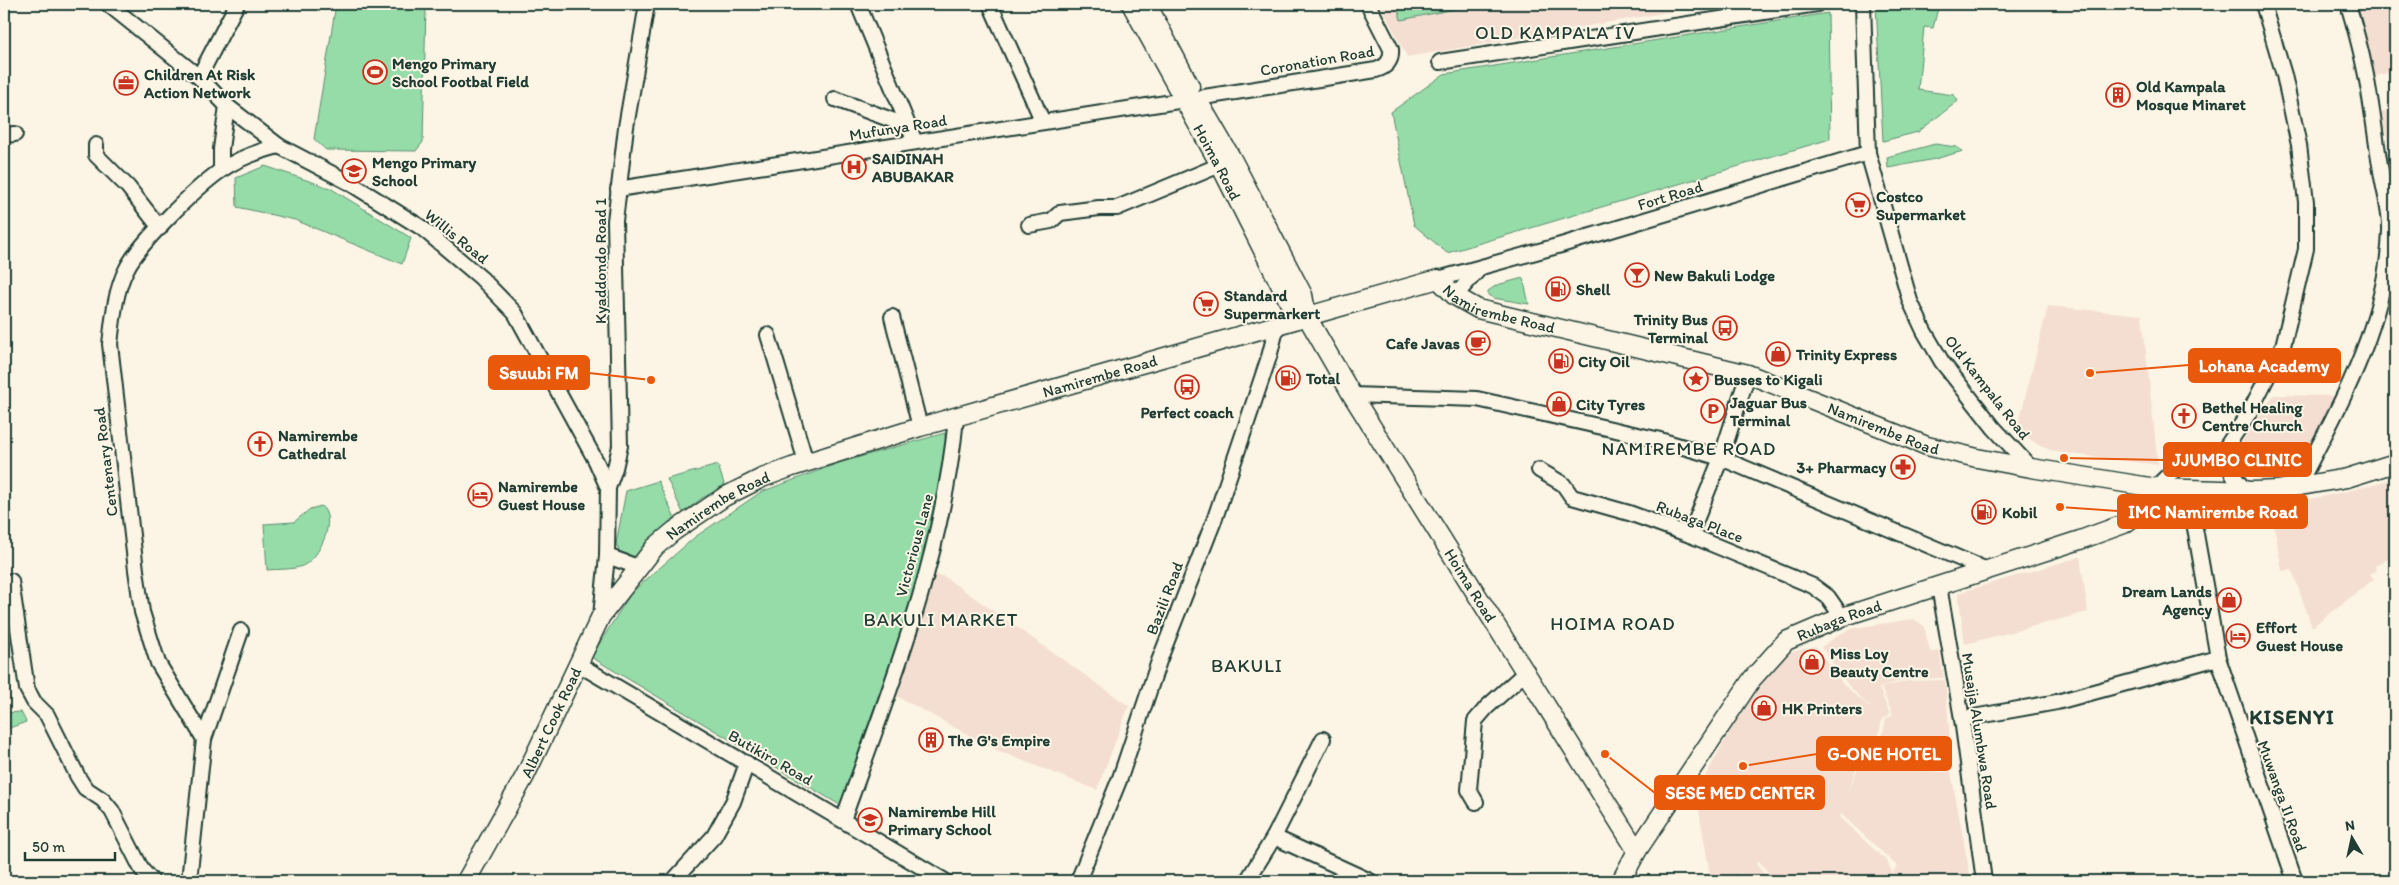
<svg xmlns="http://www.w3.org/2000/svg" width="2399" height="885" font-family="Itim,sans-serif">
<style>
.built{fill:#f4ded2;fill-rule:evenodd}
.green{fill:#96dca9;stroke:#5a8c6e}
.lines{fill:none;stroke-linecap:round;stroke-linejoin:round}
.minor-casing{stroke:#1f3d34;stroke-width:18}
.major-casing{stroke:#1f3d34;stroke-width:21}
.minor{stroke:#fcf5e5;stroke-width:14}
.major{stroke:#fcf5e5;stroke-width:18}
.labels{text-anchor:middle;stroke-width:4;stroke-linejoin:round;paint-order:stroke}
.street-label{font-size:16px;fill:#1f3d34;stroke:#fcf5e5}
.poi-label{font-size:16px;font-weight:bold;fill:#1f3d34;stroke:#fcf5e5;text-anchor:start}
.quarter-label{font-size:19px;letter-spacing:1px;fill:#1f3d34;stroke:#fcf5e5}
.district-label{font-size:21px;font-weight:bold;letter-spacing:1px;fill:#1f3d34;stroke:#fcf5e5}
.leader{fill:none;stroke:#e8590c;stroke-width:2}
.callout-dot{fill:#e8590c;stroke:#fcf5e5;stroke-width:2}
.callout{fill:#e8590c;stroke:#e8590c;stroke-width:2}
.callout-label{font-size:18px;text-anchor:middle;font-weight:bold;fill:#fff}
</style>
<rect width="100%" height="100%" fill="#fcf5e5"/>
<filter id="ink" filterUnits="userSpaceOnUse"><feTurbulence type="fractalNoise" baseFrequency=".02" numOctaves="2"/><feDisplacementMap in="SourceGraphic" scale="10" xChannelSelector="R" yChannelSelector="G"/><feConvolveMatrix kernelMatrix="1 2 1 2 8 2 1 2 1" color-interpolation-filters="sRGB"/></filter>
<g filter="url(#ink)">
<g class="built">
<path d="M1380,4H1716L1407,57Z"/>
<path d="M2356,4H2395V71L2372,77Z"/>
<path d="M2395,108V279H2390L2394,176L2389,146L2380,112Z"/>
<path d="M2048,306L2142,315L2158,465L2056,452L2040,446L2017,430Z"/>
<path d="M2274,395L2336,396L2300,472L2295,478L2265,481L2249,476L2236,466L2235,452Z"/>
<path d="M2395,478V556L2375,566L2376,570L2370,574L2374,579L2312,627L2292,570L2282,571L2271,507L2348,491Z"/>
<path d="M2080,557L2088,612L1965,644L1958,593Z"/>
<path d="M929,573L945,577L1129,706L1097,790L996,750L891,693Z"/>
<path d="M1914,619L1924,626L1930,652L1939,651L1944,678L1907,679L1879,688L1890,714L1882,719L1873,765L1857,766L1848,792L1858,768L1951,772L1971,881H1775L1759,861L1756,864L1770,881H1731L1743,871L1727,881H1711L1696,793L1734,724L1783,654L1815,646L1843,684L1873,710L1849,686L1821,647L1842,633L1854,628ZM1841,814L1897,866L1893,872L1900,880L1893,874L1887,861L1840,818Z"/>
<path d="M1945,680L1952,763L1907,768L1875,766L1886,719L1893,715L1881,688L1907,681Z"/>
</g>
<g class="green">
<path d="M336,4H426L423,142L416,151L326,150L314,139Z"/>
<path d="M1397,4H1479L1401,20Z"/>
<path d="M1876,4H1939L1933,28L1924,27L1918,90L1954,95L1958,101L1918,132L1883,141Z"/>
<path d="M1828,13L1830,139L1447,253L1414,225L1391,112L1444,74Z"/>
<path d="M1935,144L1956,147L1963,151L1935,159L1888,168L1887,157Z"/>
<path d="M265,166L330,188L411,238L402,264L295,220L237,207L236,178Z"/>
<path d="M1523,278L1529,304L1493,298L1488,295V291L1497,285Z"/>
<path d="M945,433L946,454L923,569L840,805L591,657L631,593L695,537L761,492L842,462Z"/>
<path d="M718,465L725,487L702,498L683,513L667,479Z"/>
<path d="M658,481L675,519L633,558L622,556L616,544L626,491Z"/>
<path d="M321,506C338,519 319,560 302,566C293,570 277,569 267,570L264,524L294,522L310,509Z"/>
<path d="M21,712L26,722L4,730V713Z"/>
</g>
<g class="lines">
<g class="minor-casing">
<g id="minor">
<path d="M108,4L199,77L227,106L279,146L350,183L422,228L481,278L515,313L596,461L608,488L607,556L601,616"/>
<path d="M858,4L915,142"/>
<path d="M990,4L1043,122"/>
<path d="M1863,4L1868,153L1910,301L1924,331L1942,362L1994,428L2031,468"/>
<path d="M1440,62L1817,4"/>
<path d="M199,77L237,4"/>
<path d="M835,99L908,126"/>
<path d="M4,135L15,134"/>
<path d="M96,145V155L128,187L160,228"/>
<path d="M221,170V149L227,106"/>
<path d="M618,189L1376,70C1386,67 1392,61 1391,49L1368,4"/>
<path d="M1029,225L1051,221L1060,213L1099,208H1117L1220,165"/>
<path d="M1438,279L1561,245L1868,153"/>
<path d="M1455,296L1480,268"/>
<path d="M892,317L920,427"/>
<path d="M768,335L806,462"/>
<path d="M1352,395L1477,399L1656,439L1721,458L1987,570"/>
<path d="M2222,453L2249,413L2283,346L2306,249V202L2299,145L2284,75L2263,4"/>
<path d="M2222,453L2235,478L2245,490"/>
<path d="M1539,470L1563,484L1572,497L1629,513L1690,535L1813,586L1828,597L1842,617"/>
<path d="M2298,486C2339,407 2387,323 2390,231C2391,211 2384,192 2381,171C2375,137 2372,101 2364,66C2360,45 2354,25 2348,4"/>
<path d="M608,488L615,468L620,446L615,221L626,127L647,4"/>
<path d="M2156,488C2173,467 2194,455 2222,453"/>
<path d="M2188,489L2218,658L2295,881"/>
<path d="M1690,535L1721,458L1748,374"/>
<path d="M607,556L638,567"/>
<path d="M11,581L27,689L34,702L47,715L78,777L85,788L103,800L112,811L142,870L152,881"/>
<path d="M1939,586L1962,719L1984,881"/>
<path d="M578,664L945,881"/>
<path d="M1962,719L2057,702L2218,658"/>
<path d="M204,739L158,663L142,612L136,570L110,344C113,319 115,292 126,270C138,244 196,188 220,171C238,158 259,151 279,146"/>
<path d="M1476,802L1469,790L1475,721L1487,707L1527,671"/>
<path d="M843,820C890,689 943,557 956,418"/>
<path d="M1274,837L1370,881"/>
<path d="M189,881L204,739L241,631"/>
<path d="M673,881L714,836L733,802L747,763"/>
<path d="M1078,881L1120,778L1159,661L1215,518L1269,357L1277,326"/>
<path d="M1247,881L1274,837L1323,739"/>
</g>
</g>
<g class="major-casing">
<g id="major">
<path id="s1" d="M1131,4L1220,165L1289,302L1307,317L1352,395L1637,851"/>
<path d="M1147,4L1190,86"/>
<path d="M1203,109L1232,159L1303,295L1307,317"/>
<path id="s2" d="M466,881L525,776L601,616L655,547L674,531L724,497L762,478L792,467L920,427L1438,279L1455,296L1478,309L1748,374L1927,446L1977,458L2031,468L2156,488L2255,491L2277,490L2347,478L2395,463"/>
<path id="s3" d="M1621,881L1637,851L1752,679L1786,641L1842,617L2080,540L2124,524L2141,512L2156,488"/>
</g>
</g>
<use href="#minor" class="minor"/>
<use href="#major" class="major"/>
</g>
</g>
<defs>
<g id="stadium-ring" transform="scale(1.25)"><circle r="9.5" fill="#fcf5e5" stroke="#c8321e" stroke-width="1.5"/><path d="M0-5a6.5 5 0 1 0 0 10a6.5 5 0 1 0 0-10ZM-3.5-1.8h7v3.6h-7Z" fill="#c8321e"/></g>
<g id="office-ring" transform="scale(1.25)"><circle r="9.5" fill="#fcf5e5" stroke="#c8321e" stroke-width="1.5"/><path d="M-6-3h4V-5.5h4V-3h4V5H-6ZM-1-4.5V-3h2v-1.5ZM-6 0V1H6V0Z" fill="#c8321e"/></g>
<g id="building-ring" transform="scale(1.25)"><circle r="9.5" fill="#fcf5e5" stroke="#c8321e" stroke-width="1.5"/><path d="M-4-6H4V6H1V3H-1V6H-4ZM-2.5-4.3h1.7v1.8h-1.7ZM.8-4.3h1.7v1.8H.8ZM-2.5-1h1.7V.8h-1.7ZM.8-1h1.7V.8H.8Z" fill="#c8321e"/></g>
<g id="hospital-ring" transform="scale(1.25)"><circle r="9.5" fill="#fcf5e5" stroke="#c8321e" stroke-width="1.5"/><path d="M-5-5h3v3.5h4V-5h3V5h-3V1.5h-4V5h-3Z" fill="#c8321e"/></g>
<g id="school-ring" transform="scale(1.25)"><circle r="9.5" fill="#fcf5e5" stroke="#c8321e" stroke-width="1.5"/><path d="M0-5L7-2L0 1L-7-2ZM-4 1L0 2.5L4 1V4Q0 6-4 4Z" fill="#c8321e"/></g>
<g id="supermarket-ring" transform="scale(1.25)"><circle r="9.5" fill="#fcf5e5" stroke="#c8321e" stroke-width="1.5"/><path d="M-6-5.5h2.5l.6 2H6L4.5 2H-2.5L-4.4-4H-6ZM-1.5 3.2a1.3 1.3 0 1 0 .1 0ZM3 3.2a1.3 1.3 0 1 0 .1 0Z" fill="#c8321e"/></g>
<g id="bar-ring" transform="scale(1.25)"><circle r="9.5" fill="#fcf5e5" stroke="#c8321e" stroke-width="1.5"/><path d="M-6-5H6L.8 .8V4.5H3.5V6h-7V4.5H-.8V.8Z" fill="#c8321e"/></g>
<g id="fuel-ring" transform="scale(1.25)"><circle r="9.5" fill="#fcf5e5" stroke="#c8321e" stroke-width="1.5"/><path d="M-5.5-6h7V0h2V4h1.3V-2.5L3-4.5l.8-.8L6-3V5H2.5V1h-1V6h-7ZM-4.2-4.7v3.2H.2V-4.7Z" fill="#c8321e"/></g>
<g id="bus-ring" transform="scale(1.25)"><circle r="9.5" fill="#fcf5e5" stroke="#c8321e" stroke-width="1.5"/><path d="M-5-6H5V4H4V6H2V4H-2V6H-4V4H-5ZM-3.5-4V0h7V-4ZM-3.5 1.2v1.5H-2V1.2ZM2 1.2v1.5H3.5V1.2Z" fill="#c8321e"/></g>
<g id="cafe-ring" transform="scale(1.25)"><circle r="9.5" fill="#fcf5e5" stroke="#c8321e" stroke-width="1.5"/><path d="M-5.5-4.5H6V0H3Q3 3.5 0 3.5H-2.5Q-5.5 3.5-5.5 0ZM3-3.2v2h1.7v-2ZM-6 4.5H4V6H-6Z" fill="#c8321e"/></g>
<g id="shop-ring" transform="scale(1.25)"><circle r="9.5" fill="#fcf5e5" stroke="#c8321e" stroke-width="1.5"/><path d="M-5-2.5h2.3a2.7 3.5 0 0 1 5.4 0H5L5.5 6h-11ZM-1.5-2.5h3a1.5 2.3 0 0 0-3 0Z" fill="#c8321e"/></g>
<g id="sight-ring" transform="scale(1.25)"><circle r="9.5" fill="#fcf5e5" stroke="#c8321e" stroke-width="1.5"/><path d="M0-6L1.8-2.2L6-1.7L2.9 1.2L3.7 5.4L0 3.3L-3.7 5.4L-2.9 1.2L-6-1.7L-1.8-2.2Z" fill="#c8321e"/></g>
<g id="parking-ring" transform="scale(1.25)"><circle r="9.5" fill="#fcf5e5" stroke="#c8321e" stroke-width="1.5"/><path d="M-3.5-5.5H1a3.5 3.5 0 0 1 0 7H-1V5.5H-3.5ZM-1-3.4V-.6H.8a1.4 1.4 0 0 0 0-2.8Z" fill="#c8321e"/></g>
<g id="church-ring" transform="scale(1.25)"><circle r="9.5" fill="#fcf5e5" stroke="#c8321e" stroke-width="1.5"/><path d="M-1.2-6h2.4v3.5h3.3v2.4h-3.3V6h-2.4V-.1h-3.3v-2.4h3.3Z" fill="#c8321e"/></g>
<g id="pharmacy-ring" transform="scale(1.25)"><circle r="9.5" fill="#fcf5e5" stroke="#c8321e" stroke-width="1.5"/><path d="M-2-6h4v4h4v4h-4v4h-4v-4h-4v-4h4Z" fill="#c8321e"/></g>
<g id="hotel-ring" transform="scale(1.25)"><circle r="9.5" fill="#fcf5e5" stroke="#c8321e" stroke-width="1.5"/><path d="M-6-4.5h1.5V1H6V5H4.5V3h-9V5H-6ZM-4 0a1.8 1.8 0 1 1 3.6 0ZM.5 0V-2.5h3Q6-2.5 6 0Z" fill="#c8321e"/></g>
</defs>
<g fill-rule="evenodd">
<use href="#stadium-ring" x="375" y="72"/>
<use href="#office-ring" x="126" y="83"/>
<use href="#building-ring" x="2118" y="95"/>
<use href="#hospital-ring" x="854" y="167"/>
<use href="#school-ring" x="354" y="171"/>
<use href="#supermarket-ring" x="1858" y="205"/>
<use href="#bar-ring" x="1637" y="275"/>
<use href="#fuel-ring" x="1558" y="289"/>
<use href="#supermarket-ring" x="1206" y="304"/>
<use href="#bus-ring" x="1725" y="328"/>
<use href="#cafe-ring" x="1478" y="343"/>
<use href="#shop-ring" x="1778" y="354"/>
<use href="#fuel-ring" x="1561" y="361"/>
<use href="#fuel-ring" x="1288" y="378"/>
<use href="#sight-ring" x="1696" y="379"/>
<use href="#bus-ring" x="1187" y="387"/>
<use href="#shop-ring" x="1559" y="404"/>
<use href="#parking-ring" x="1713" y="411"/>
<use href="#church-ring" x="2184" y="416"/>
<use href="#church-ring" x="260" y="444"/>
<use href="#pharmacy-ring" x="1903" y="467"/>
<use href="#hotel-ring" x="480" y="495"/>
<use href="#fuel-ring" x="1984" y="512"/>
<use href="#shop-ring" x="2229" y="600"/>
<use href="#hotel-ring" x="2238" y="636"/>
<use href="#shop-ring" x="1812" y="662"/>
<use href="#shop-ring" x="1764" y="708"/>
<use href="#building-ring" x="931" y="740"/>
<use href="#school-ring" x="870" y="820"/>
</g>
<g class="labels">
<g class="street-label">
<text transform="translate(1317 60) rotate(-10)" y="6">Coronation Road</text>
<text transform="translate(898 127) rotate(-9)" y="6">Mufunya Road</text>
<text dy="6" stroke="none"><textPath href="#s1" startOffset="180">Hoima Road</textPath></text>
<text transform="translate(1670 195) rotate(-17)" y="6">Fort Road</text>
<text transform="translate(457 236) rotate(39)" y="6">Willis Road</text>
<text transform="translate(600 261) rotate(-90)" y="6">Kyaddondo Road 1</text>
<text dy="6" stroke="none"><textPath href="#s2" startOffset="1288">Namirembe Road</textPath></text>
<text dy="6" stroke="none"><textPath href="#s2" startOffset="866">Namirembe Road</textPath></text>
<text transform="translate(1988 387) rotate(52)" y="6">Old Kampala Road</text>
<text dy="6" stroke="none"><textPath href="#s2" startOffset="1692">Namirembe Road</textPath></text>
<text transform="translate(105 462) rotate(-97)" y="6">Centenary Road</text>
<text dy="6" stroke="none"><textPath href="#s2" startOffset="461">Namirembe Road</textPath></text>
<text transform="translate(1700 521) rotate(21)" y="6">Rubaga Place</text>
<text transform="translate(914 545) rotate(-75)" y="6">Victorious Lane</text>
<text dy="6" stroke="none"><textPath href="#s1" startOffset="675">Hoima Road</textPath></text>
<text transform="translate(1164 598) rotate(-69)" y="6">Bazili Road</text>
<text dy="6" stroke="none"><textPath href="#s3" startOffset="349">Rubaga Road</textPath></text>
<text dy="6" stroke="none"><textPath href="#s2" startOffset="180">Albert Cook Road</textPath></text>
<text transform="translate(1980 731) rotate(81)" y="6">Musajja Alumbwa Road</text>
<text transform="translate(771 757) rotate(30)" y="6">Butikiro Road</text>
<text transform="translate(2283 796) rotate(70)" y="6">Muwanga II Road</text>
</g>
<g class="poi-label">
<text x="392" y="69">Mengo Primary<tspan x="392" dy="18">School Footbal Field</tspan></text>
<text x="144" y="80">Children At Risk<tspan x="144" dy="18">Action Network</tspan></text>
<text x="2136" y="92">Old Kampala<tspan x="2136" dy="18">Mosque Minaret</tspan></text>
<text x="872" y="164">SAIDINAH<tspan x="872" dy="18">ABUBAKAR</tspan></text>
<text x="372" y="168">Mengo Primary<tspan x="372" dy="18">School</tspan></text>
<text x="1876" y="202">Costco<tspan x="1876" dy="18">Supermarket</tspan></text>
<text x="1654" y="281">New Bakuli Lodge</text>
<text x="1576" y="295">Shell</text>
<text x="1224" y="301">Standard<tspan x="1224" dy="18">Supermarkert</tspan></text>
<text x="1708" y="325" text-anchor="end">Trinity Bus<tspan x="1708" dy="18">Terminal</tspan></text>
<text x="1460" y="349" text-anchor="end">Cafe Javas</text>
<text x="1796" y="360">Trinity Express</text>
<text x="1578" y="367">City Oil</text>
<text x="1306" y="384">Total</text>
<text x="1714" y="385">Busses to Kigali</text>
<text x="1730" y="408">Jaguar Bus<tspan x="1730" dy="18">Terminal</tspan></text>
<text x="1576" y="410">City Tyres</text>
<text x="2202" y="413">Bethel Healing<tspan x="2202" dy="18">Centre Church</tspan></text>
<text x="1187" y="418" text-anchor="middle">Perfect coach</text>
<text x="278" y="441">Namirembe<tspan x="278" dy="18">Cathedral</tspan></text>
<text x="1886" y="473" text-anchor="end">3+ Pharmacy</text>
<text x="498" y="492">Namirembe<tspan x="498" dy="18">Guest House</tspan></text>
<text x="2002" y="518">Kobil</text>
<text x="2212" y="597" text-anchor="end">Dream Lands<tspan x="2212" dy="18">Agency</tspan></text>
<text x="2256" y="633">Effort<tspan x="2256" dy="18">Guest House</tspan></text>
<text x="1830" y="659">Miss Loy<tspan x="1830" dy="18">Beauty Centre</tspan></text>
<text x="1782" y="714">HK Printers</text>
<text x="948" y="746">The G's Empire</text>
<text x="888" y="817">Namirembe Hill<tspan x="888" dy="18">Primary School</tspan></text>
</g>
<g class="quarter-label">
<text x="1555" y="39">OLD KAMPALA IV</text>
<text x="1689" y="455">NAMIREMBE ROAD</text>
<text x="941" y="626">BAKULI MARKET</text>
<text x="1613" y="630">HOIMA ROAD</text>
<text x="1247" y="672">BAKULI</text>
</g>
<g class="district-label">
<text x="2292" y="724">KISENYI</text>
</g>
</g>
<path class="leader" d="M2090 373L2189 365M651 380L589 373M2064 458L2164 460M2060 507L2118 511M1743 766L1817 754M1605 754L1655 793"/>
<g class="callout-dot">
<circle cx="2090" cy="373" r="5"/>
<circle cx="651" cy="380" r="5"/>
<circle cx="2064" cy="458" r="5"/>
<circle cx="2060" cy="507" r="5"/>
<circle cx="1743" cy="766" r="5"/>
<circle cx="1605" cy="754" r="5"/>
</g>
<g class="callout">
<rect x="2189" y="349" width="151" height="33" rx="5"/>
<rect x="489" y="356" width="100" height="33" rx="5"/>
<rect x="2164" y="443" width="147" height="33" rx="5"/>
<rect x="2118" y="495" width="189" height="33" rx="5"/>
<rect x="1817" y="737" width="134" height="33" rx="5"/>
<rect x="1655" y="776" width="169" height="33" rx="5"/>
</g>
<g class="callout-label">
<text x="2264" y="372">Lohana Academy</text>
<text x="539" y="379">Ssuubi FM</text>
<text x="2237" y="466">JJUMBO CLINIC</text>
<text x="2213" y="518">IMC Namirembe Road</text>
<text x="1884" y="760">G-ONE HOTEL</text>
<text x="1740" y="799">SESE MED CENTER</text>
</g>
<rect width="2399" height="885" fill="none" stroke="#fcf5e5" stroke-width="20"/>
<rect x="10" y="10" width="2379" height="865" fill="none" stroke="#1f3d34" stroke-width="2" filter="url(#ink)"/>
<g transform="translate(2352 838) rotate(351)" stroke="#fcf5e5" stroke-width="4" paint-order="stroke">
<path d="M0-4L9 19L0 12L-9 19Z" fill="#1f3d34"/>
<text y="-8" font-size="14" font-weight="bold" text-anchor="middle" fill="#1f3d34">N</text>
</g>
<path d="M25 852v8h90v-8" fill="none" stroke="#1f3d34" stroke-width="2.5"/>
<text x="32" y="852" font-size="15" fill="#1f3d34" stroke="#fcf5e5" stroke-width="4" paint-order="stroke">50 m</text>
</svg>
